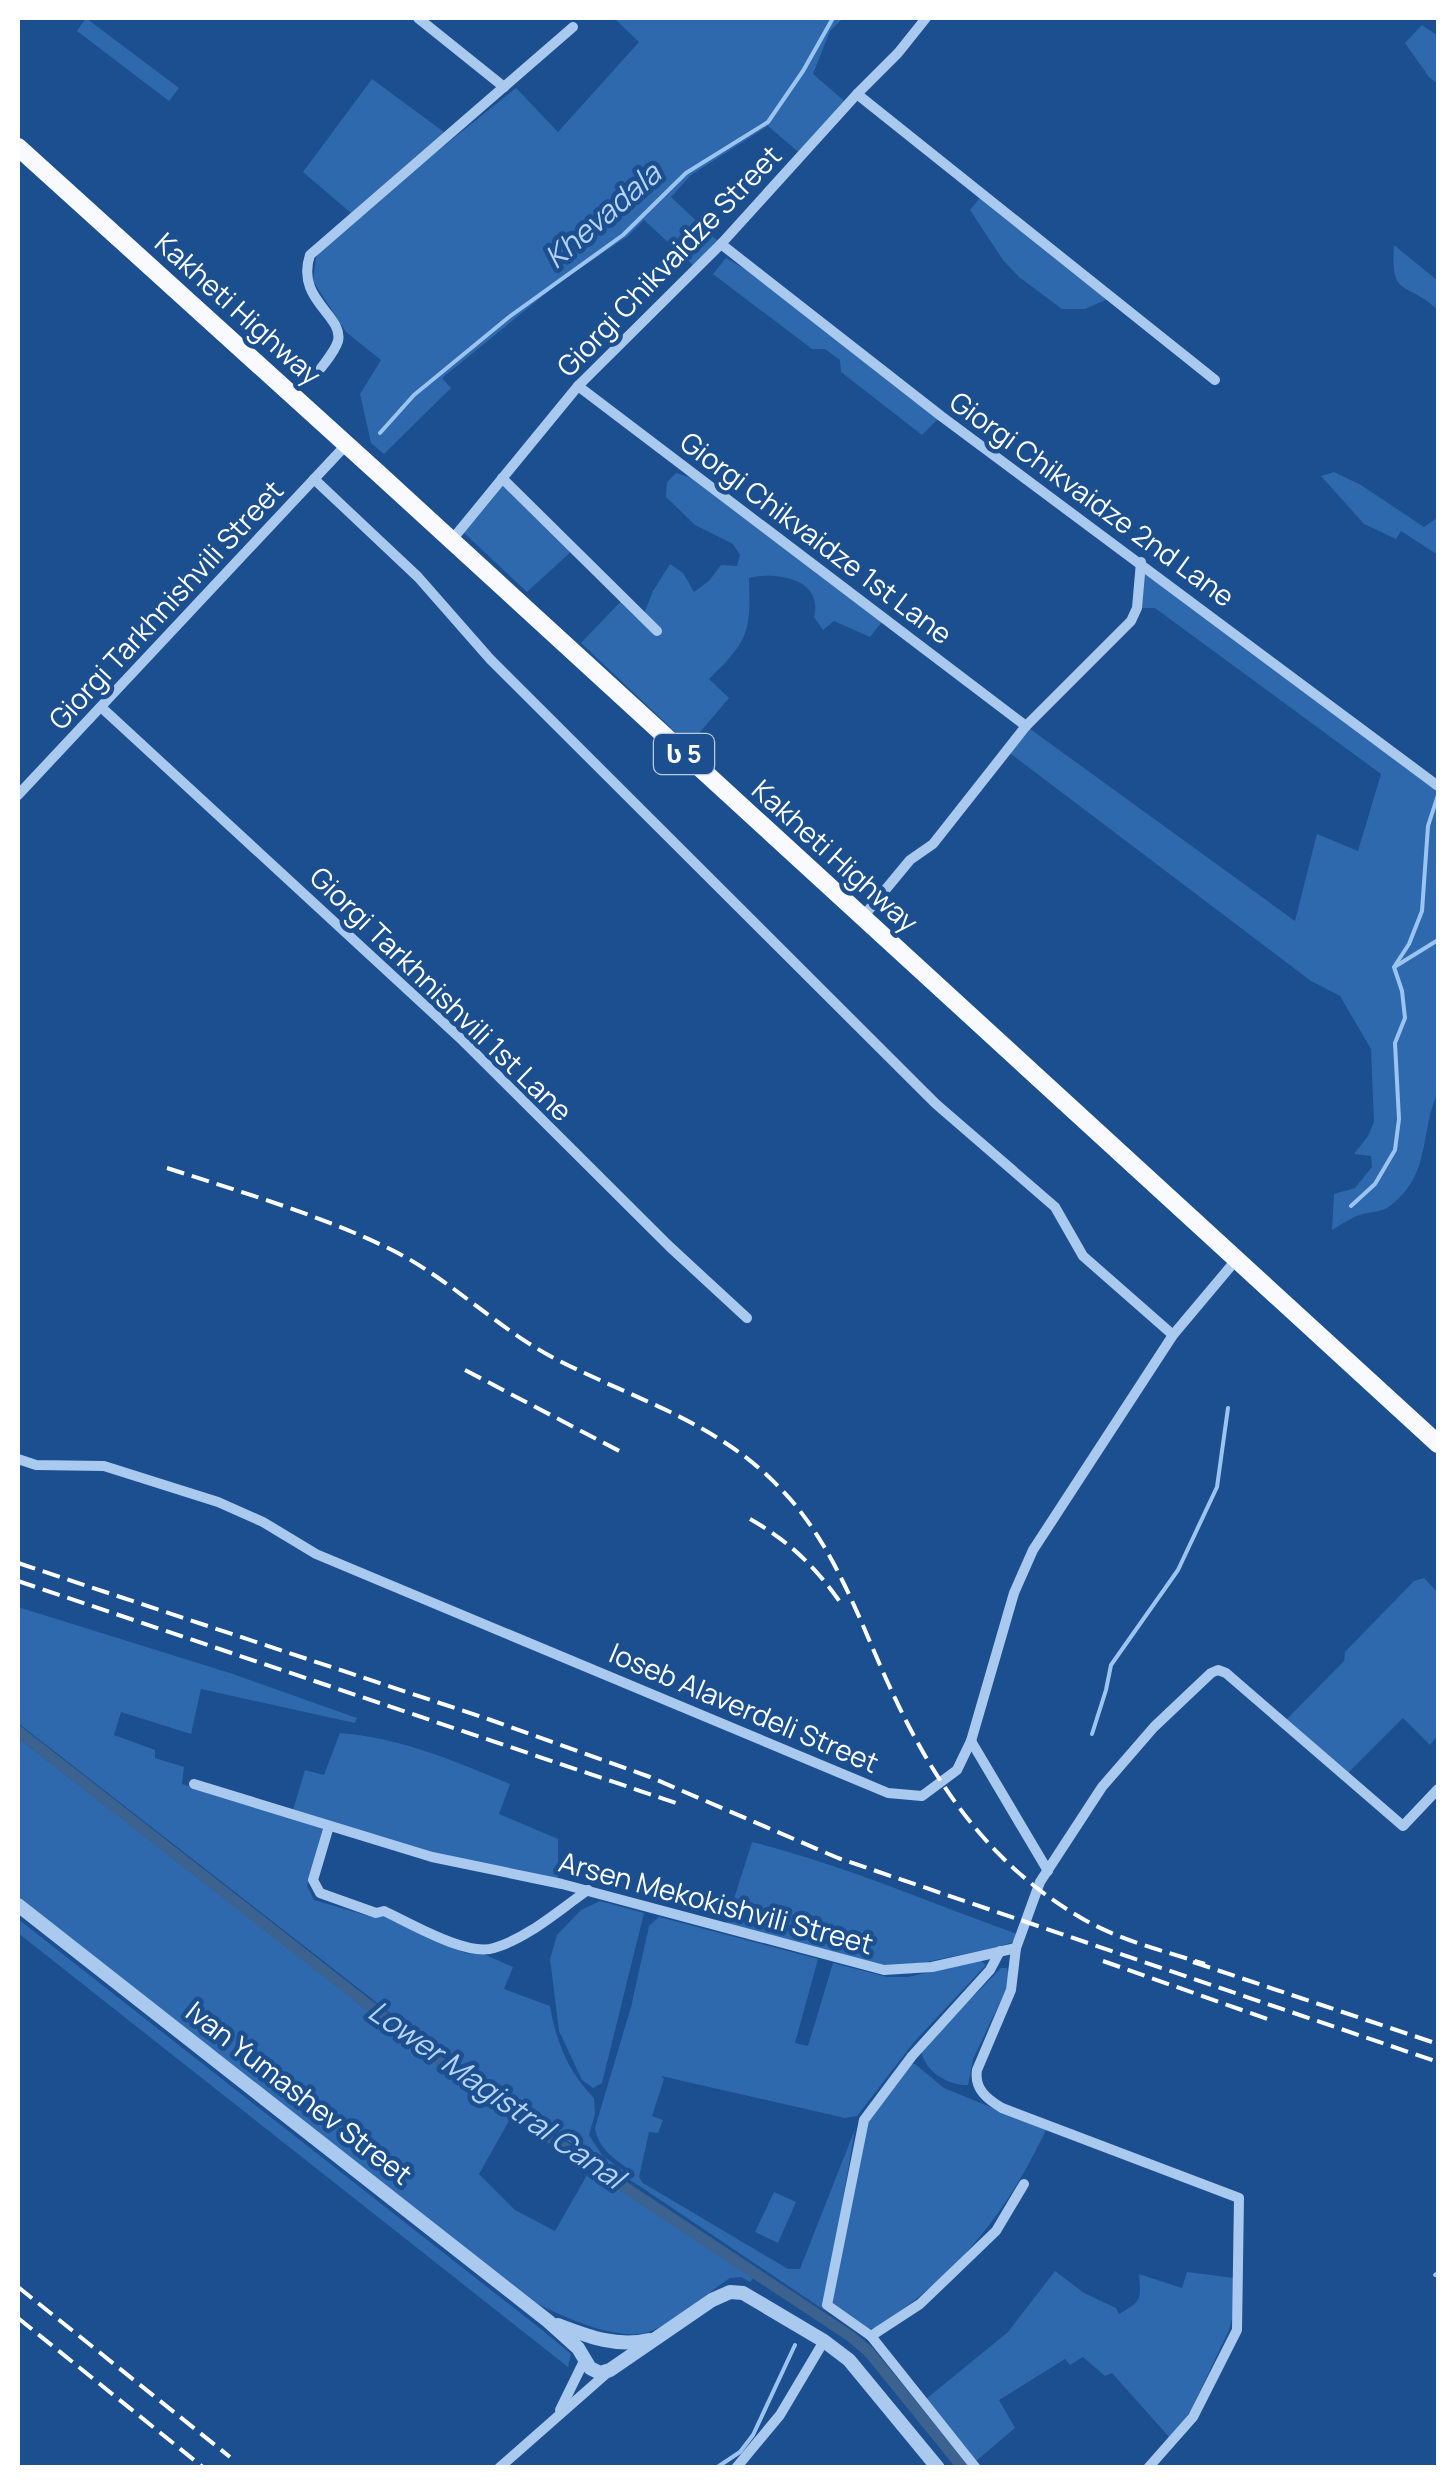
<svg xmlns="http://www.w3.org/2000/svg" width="1456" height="2485" font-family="Manrope,'Noto Sans Georgian',sans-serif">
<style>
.green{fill:#2e69ad}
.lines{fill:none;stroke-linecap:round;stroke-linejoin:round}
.stream{stroke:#9cc4f0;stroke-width:4}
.canal{stroke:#3c6290;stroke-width:11}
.minor{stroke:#a9c9ee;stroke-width:10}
.tertiary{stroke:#a9c9ee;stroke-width:14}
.trunk{stroke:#f8faff;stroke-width:18}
.rail{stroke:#fff;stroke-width:4;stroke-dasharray:18 8;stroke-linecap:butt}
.labels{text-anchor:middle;stroke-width:9;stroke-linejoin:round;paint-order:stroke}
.shield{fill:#1b4f8f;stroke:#bbcadd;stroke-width:2.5}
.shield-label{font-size:25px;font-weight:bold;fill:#fff}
.street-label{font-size:28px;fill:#fff;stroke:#1b4f8f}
.water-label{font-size:30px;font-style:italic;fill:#b5d3f5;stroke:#1b4f8f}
</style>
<rect width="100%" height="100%" fill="#1b4f8f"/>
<g class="green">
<path d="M86,18L179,88L169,101L77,31Z"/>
<path d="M614,18H843L830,31L813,74L848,104L802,155L768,126L691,175L671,197L721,244L696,268L644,220L628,236L560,282L442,378L451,388L384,454L371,443L360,394L381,360L346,332L313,281L316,258L321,250L378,199L516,88L558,132L639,42Z"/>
<path d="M1422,25L1438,36V84L1429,77L1405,43Z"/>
<path d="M372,79L444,132L351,213L303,172Z"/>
<path d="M983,194L1112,297L1085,309H1062L1019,277L1003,260L970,210Z"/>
<path d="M1394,245L1438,281V310C1407,280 1390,300 1394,245Z"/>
<path d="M726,258L774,286L941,416L922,435L841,372L840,360L825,349H812L713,274Z"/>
<path d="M1334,472L1361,485L1424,527L1438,517V555L1401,531L1396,539L1364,524L1321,476Z"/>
<path d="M676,473L705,482L885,618L870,637L834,621L823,630L814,617C824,579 776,571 749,578C751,633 748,641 709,679L729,698L689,745L581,643L624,598L643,616L653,591L670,564L683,573L694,592L709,581L721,565L737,566L740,555L733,544L695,525L666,497L667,482Z"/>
<path d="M502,478L574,549L527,592L460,529Z"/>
<path d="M1141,562L1438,786V1092C1419,1134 1432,1174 1390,1206C1381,1213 1370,1211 1360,1215C1350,1218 1341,1225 1332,1230L1334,1194L1355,1188L1372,1167L1371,1156L1354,1154L1368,1136L1374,1122L1371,1049L1340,996L1311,981L1007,751L1026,726L1295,921L1317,834L1358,851L1381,774L1155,608H1137Z"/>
<path d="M1424,1578L1438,1593V1735L1430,1745L1403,1718L1348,1773L1285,1721L1344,1661L1345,1652L1414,1581Z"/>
<path d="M18,1607L233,1674L357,1718L355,1723L201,1689L191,1734L121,1712L114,1735L155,1750V1758L184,1767L182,1784L323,1827L307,1886L314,1900L372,1917L388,1914L458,1950L469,1954L479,1952L513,1967L504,1989L550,2006C556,2041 568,2072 594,2098L595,2114L589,2135L602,2155L633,2178L635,2174C618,2161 598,2150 595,2128L631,2007L649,1926L659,1917L818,1959L795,2043L808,2046L833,1963L887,1977H908L980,1960L986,1965L914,2042L857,2116L845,2118L661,2076L664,2079L652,2116L663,2120L658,2133L649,2132L639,2177L643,2183L788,2269H800L855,2129L824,2310L641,2187L499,2098L18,1723Z"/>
<path d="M340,1733C402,1738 454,1761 510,1784L499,1814L558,1839V1880L449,1858L293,1810L305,1770L324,1775Z"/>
<path d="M18,1738L510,2119L479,2174L515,2210L555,2231L590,2170L753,2278L750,2282L741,2277L730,2278C707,2293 676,2322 651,2331C620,2343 566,2318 538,2304L18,1897Z"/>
<path d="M752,1842C843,1865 928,1902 1017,1934L1013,1942L998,1947L902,1967L886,1966L725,1927Z"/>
<path d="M600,1901L644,1913L602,2083L593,2088L582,2080L559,2031L550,1959L557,1935L581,1910Z"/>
<path d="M18,1919L542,2330L571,2354L568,2367L18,1933Z"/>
<path d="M1001,1968H1007L1010,1981L973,2059L968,2085C948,2086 924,2071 921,2050Z"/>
<path d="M908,2064H915L944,2088L1046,2130C1004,2218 957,2274 876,2328L868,2329L831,2306L866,2120Z"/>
<path d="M774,2192L796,2202L778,2243L755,2232Z"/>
<path d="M1055,2271L1084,2293L1116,2308L1119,2314C1142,2301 1141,2300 1139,2274L1182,2288L1187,2272L1234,2278V2311L1229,2330L1190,2412L1170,2438L1112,2373L1105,2376L1083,2357L1070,2365L1065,2359L999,2400L1015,2428L976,2461L926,2399L1008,2332Z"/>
</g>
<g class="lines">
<g class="stream">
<path d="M380,433L414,395L509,317L623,235L686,173L768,122L803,71L833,18"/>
<path d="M1396,966L1438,940"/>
<path d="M1351,1206L1375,1184L1395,1150L1399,1119L1395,1043L1405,1018L1402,991L1394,967L1409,944L1422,911L1428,826L1438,795"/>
<path d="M1092,1734L1106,1690L1111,1665L1178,1570L1217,1487L1228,1408"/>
<path d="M1435,2275L1438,2273"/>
<path d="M716,2468L740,2452L753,2435L795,2345"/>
</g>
<path class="canal" d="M18,1731L472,2086L850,2336L869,2352L963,2468"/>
<g class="minor">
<path d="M418,18L504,87"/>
<path d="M857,94L1215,380"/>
<path d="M721,244L941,416L1438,786"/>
<path d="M321,368C327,360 335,351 338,341C344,315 295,300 310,255L573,27"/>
<path d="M578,386L1026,726"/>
<path d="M502,478L657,631"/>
<path d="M314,479L418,577L490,659L936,1104L1055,1207L1083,1256L1173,1335"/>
<path d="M451,541L578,386L721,244L857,94L898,53L926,18"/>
<path d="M101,707L460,1038L670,1247L747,1318"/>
<path d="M18,795L346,445"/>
<path d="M862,918L910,860L933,844L1026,726L1131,621L1137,608L1141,562"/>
<path d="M18,1459L36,1465L104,1466L218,1502L263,1522L316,1554L888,1793L922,1796L957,1770L971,1741L1014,1593L1033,1550L1173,1335L1236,1260"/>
<path d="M971,1741L1048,1871"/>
<path d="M194,1784L432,1857L562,1884L884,1970L932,1967L1016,1948"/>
<path d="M329,1826L313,1880L320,1893L376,1913L384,1911C410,1923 467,1957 494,1948C528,1938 559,1910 588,1890"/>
<path d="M871,2336L920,2304L996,2231L1024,2184"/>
<path d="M560,2410L585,2359"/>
<path d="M499,2468L607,2373"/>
<path d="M736,2468L780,2415L824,2341"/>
<path d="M976,2468L871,2336L827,2305L864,2120L912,2056L990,1970L1000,1951"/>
<path d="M1148,2468L1193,2417L1237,2330L1239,2198L1002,2108C987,2099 974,2089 977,2070L1011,1990L1016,1948L1040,1882L1102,1787L1154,1727L1211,1673L1218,1670L1226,1673L1403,1826L1438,1789"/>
</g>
<g class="tertiary">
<path d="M18,1905L548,2321L578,2348L590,2368L600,2373L610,2370L712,2300L730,2292L743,2293L824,2341L849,2360L938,2468"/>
<path d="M558,2325C587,2336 617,2348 649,2340"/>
</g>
<path class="trunk" d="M18,147L378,473L1438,1444"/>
<g class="rail">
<path d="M167,1168C241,1192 317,1214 388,1248C447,1276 494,1326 552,1357C632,1399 715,1420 780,1488C828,1537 853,1603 880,1665C924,1767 980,1858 1078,1916C1115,1939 1164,1951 1205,1964"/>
<path d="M465,1370L625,1454"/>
<path d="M750,1519C789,1541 817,1568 842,1605"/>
<path d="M18,1563L488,1719L650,1777L838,1858L1438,2062"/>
<path d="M18,1581L682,1805"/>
<path d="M1103,1961L1273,2021"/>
<path d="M1193,1962L1438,2044"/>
<path d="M18,2287L230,2457"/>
<path d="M18,2318L204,2468"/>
</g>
</g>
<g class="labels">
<rect class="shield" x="654" y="734" width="60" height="40" rx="8"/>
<g class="shield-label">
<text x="684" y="763">ს 5</text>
</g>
<g class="street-label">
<text transform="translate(669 261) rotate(-46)" y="10">Giorgi Chikvaidze Street</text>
<text transform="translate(238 309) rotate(42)" y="10">Kakheti Highway</text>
<text transform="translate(1092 499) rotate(36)" y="10">Giorgi Chikvaidze 2nd Lane</text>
<text transform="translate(816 538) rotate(37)" y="10">Giorgi Chikvaidze 1st Lane</text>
<text transform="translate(166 605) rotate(-47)" y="10">Giorgi Tarkhnishvili Street</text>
<text transform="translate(835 856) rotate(42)" y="10">Kakheti Highway</text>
<text transform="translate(441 994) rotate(44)" y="10">Giorgi Tarkhnishvili 1st Lane</text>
<text transform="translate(744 1708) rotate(23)" y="10">Ioseb Alaverdeli Street</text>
<text transform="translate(716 1903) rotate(15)" y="10">Arsen Mekokishvili Street</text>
<text transform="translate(299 2093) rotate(38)" y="10">Ivan Yumashev Street</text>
</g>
<g class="water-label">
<text transform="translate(603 216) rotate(-41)" y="10">Khevadala</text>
<text transform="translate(496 2095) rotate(35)" y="10">Lower Magistral Canal</text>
</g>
</g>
<rect width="1456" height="2485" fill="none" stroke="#ffffff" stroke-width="40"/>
</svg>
